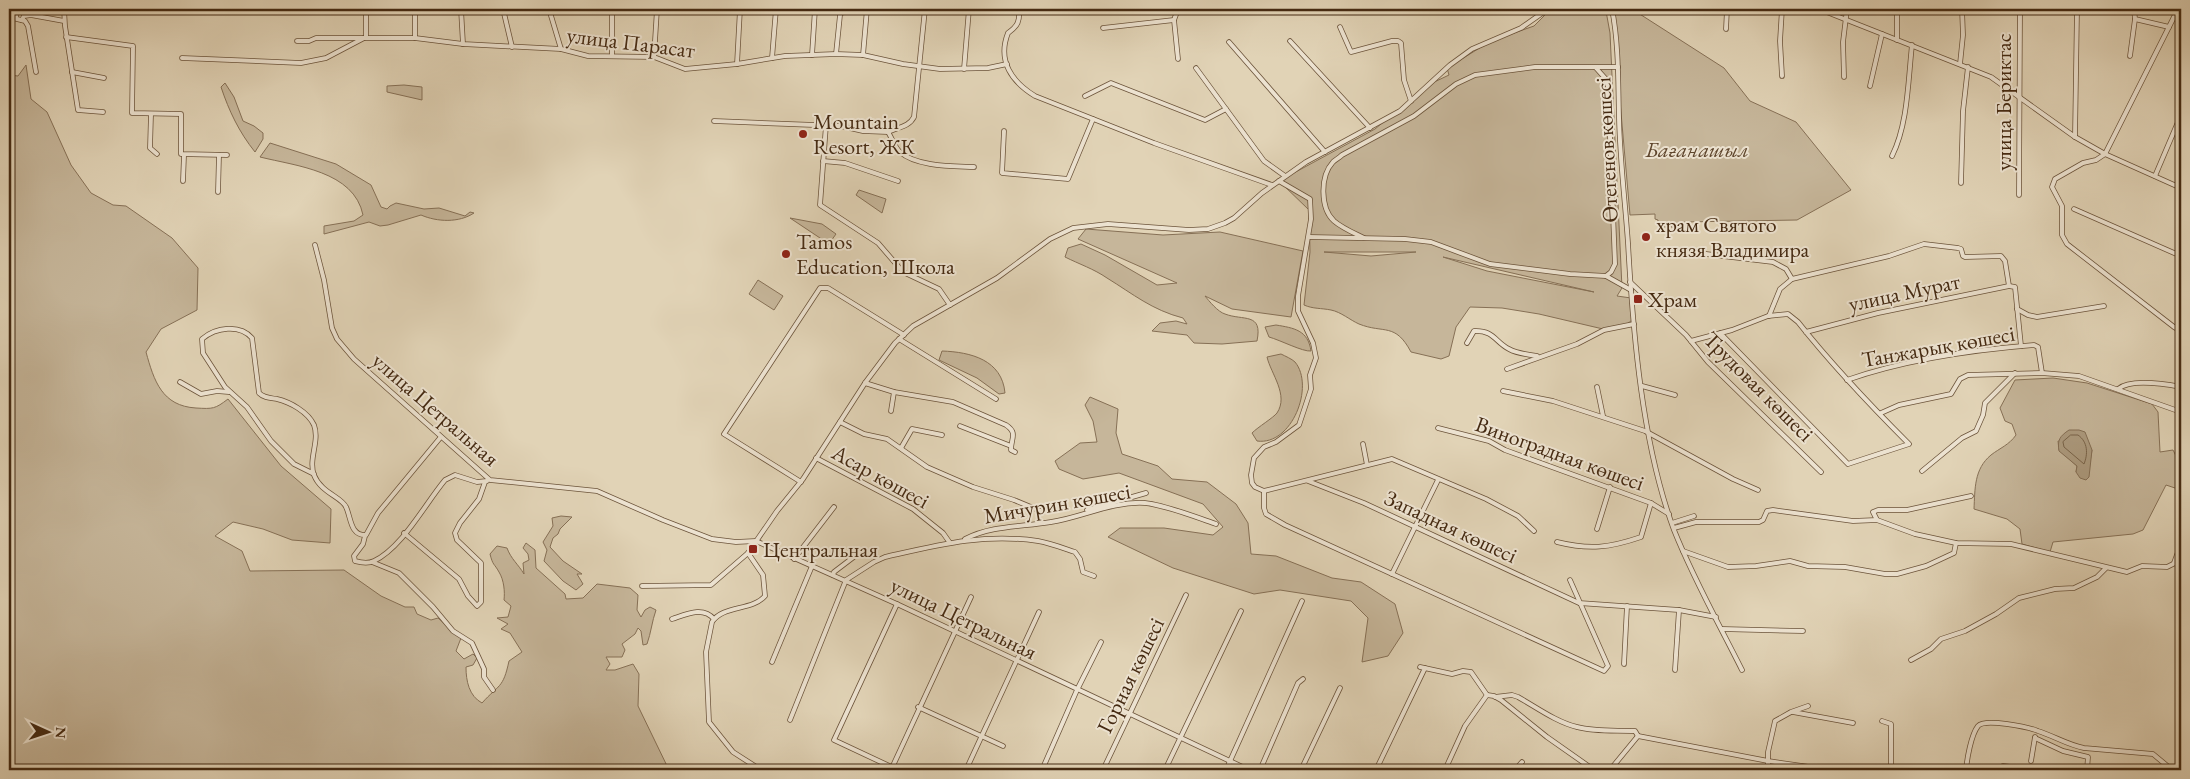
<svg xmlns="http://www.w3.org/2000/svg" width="2190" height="779" font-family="'EB Garamond',serif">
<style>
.green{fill:#c6b69a;stroke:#867056;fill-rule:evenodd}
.water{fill:#ac9a7e;stroke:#836d53}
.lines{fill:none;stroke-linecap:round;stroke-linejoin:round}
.shore{stroke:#786248;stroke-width:1}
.minor-casing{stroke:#6c543b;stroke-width:5.5}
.minor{stroke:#ece2d0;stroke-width:4}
.poi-dot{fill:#8f2418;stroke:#ece2d0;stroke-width:2}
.labels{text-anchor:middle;stroke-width:4;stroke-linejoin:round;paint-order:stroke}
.street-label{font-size:22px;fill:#452a12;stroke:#ece2d0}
.poi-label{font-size:22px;fill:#452a12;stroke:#ece2d0;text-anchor:start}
.park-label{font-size:22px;font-style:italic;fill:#5f462d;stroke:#ece2d0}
</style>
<rect width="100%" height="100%" fill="#e1d3b6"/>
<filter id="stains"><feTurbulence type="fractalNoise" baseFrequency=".004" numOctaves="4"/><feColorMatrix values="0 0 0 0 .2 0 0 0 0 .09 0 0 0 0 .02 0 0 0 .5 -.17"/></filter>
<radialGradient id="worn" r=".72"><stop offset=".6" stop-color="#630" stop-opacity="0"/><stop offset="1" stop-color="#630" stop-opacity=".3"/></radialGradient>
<g class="green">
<path d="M1551,9H1605L1606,11L1610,33L1622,288L1617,296L1631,298L1632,320L1627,324L1603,329L1539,314L1502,308L1470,307L1456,327L1449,356L1441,359L1411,352C1395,322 1384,334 1359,324C1350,320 1341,312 1331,310C1321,308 1313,309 1304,305L1310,252L1309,210L1279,181L1375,129L1428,85L1449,75L1447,68L1491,41L1534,26ZM1324,252H1416L1371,256ZM1443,257L1594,292L1487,271Z"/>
<path d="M1612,10L1635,11L1724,68L1750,101L1796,122L1851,190L1797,220L1684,222L1683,227H1658V220L1655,219V214L1630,215Z"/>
<path d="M26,65L31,99L47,112L71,165L91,193L113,205L126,206L172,238L198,268L197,310L161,329L146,352C154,381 162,406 196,408C213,409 215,409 228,399L281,466L331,509L330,543L292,540L263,529L233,522L215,536L242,551L250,571L344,570L381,596L405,607H414L417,614L431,620L438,618L461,638L456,651L464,659L473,654L477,658L473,665L466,667C466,681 469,696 482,703C499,684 503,689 509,661L522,652L510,633L501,629L508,624L497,618L508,617L511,606L504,600C505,592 504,580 499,572C494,563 493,566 490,554L497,546L507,548C511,559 518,564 524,574L523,563L529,560L528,554L523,548L526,543L535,550L536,568L565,594L566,599L583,598L597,584L630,588L638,595L637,610L641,617L645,610L650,607L656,610C652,621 651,633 647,644L643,645L641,631L638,628L635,634L622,644L625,650L622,657H606L610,664L606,670H615L633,664L639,674L638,706L669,770H9V75L18,76Z"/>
<path d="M225,83L234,97L243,121L254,126L263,133V139L255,152C239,132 229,111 221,87Z"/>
<path d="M404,85L422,87V100L387,92V86Z"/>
<path d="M270,143L336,164L371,185L381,207L387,209L390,206L396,203L424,209L439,208L465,216L470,212L474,213C459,223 437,222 421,215L388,225L380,226L369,222L324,234V226L354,221L363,215C354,171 296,166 260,157Z"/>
<path d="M859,190L886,199L882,213L856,195Z"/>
<path d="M790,218L822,224L836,234L826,248L824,245L826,242Z"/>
<path d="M1086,229L1163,235L1220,232L1303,251L1291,317L1232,309L1205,296C1209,301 1218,312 1225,314C1243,321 1263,312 1257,341L1222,344L1194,343L1187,335L1152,331L1160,323L1176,321L1187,324L1183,318C1152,310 1133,294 1107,278C1094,269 1079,264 1065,257L1068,248L1081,244L1105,255L1157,285L1177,283L1078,239Z"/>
<path d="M758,280L783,296L774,310L749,294Z"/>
<path d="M1276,325C1294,328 1308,330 1311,351C1303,352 1280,340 1269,337L1265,327Z"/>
<path d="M942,351C971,352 1002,360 1005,393L999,394L977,378L939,360Z"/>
<path d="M1281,354C1285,356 1292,359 1295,362C1315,386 1292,446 1257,441L1252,433C1258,427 1273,418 1277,413C1289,395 1271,374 1267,357Z"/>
<path d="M2053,378L2087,383L2152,404L2158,412L2160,452L2173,450L2181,466V490L2166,485L2143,530L2133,534L2053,542L2050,552L2022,544L2020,529L2007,519L1974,509C1975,489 1974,469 1991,455C2000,448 2009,445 2016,435L2012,424L2005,421L2000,408L2015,380ZM2058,441L2092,450L2090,462L2076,472L2077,466L2059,450Z"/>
<path d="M1090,397L1118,409L1116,433L1122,454L1158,466L1172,479L1207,482L1236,504L1248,523L1251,554L1276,556L1332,578L1361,582L1395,604L1403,633L1388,656L1362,662L1368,618L1351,601L1280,590L1254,594L1173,568L1108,537L1120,528H1164L1213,535L1223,527L1203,504L1119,473L1083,479L1059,469L1055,461L1080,443L1097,442L1093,421L1085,405Z"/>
<path d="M561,516L572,517L560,529L558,534L553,538L550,547L563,561L582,574H577L583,584L576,590L563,581L544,561L547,550L543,542L553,526L552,518Z"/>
</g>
<path class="water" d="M2069,430H2079L2085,432L2092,450L2089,477L2086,480L2080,478L2076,472L2077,466L2059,451C2057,440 2060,436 2069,430Z"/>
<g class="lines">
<path class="shore" d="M2071,435H2078C2088,442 2088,454 2084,464L2064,447L2063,442Z"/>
<g class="minor-casing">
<g id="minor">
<path d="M64,9L65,26L78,110L103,112"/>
<path d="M415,9V38"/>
<path d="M461,9L463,44"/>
<path d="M503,9L512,47"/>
<path d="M549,9L561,49"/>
<path d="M862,9H863"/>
<path d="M1019,9C1020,21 1018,26 1008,33C997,61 1012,82 1035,96L1154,143L1272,185"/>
<path d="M1084,9L1085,11L1110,9"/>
<path d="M1612,9C1619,45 1618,82 1619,118C1620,160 1625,201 1628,243C1633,334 1642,444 1674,530C1693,578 1719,624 1742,670"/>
<path d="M1782,9L1780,41L1782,76"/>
<path d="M1819,9L1991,77L2075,137L2105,154L2181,188"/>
<path d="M1897,9V40"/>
<path d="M2134,9L2135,19L2169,27"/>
<path d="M2178,9L2105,154L2096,160L2083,163L2055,179L2052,187L2062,206V235L2067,244L2174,327L2181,331"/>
<path d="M9,17L25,21L28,26L36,72"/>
<path d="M16,18L17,9"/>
<path d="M22,20L24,16L31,15L64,21"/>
<path d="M1340,27L1351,52L1392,41H1398L1401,43L1404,80L1411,101"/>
<path d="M1103,28L1174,20"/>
<path d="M1726,29L1727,9"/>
<path d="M66,37L133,46L132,113L181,114V154L227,155"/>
<path d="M366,37V9"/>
<path d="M297,41H309L316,38H415L463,44L561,49L588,56L654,57L685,69L737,64L785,56L836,54L863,55L903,64L940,69L988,68L1007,64"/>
<path d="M1290,41L1370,128"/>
<path d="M1229,42L1325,152"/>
<path d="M836,54L840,15L845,9"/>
<path d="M612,55V9"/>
<path d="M812,55L815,9"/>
<path d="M863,55L867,9"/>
<path d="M2130,56L2135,19"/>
<path d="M654,57L657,9"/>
<path d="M182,58L301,63L326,58L364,38"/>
<path d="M772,58L776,9"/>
<path d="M1178,59L1174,20L1178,9"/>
<path d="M737,64L740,9"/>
<path d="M1960,64L1963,35L1962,9"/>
<path d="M1196,68L1264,161L1285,176"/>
<path d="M1596,68L1605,78L1608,86L1615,264L1611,272L1606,276"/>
<path d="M964,69L969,9"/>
<path d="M72,72L104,78"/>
<path d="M1844,77L1843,42L1847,9"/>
<path d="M1870,86L1882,34"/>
<path d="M1085,96L1111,83L1205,120L1226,109"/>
<path d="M151,114L150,148L157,154"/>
<path d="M714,121L841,126L863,131L888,132C892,138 895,148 900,152C917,167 954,166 974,167"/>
<path d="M826,125L820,205L878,243L903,272L939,289L950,305"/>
<path d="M1004,131L1002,173L1068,179L1093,119"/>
<path d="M888,132C898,127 909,127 914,117L925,9"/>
<path d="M2075,137L2077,9"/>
<path d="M1892,156C1908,124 1908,81 1912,45"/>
<path d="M823,161L845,163L898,181"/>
<path d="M2155,176L2181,115"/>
<path d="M183,181L184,155"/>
<path d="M1279,181L1310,199L1311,219L1298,296V311L1313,343L1316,358L1310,375L1311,389L1299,425L1276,442L1264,447L1254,458L1251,475L1252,483L1255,487L1264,491L1392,459L1486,499L1518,516L1534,531"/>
<path d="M1961,183L1963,111L1968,67"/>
<path d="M218,192L219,155"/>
<path d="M2019,195L2020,9"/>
<path d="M2074,209L2181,256"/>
<path d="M1309,237L1405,239L1431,242L1490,264L1570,274L1606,276L1631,290"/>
<path d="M1364,238C1354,233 1342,228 1334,221C1320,208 1320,176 1333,162C1335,160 1339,158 1342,155L1414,116L1456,84L1475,75L1535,67H1618"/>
<path d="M315,245L324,280L332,328L337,339L354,359L490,480L597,491L663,520L712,539L736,542L756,541L897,604L1249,770"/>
<path d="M1706,254L1773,262L1786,269L1792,279"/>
<path d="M1630,282L1686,335L1708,362L1821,472"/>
<path d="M2009,286L2015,287L2021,346"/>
<path d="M2017,309L2028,315L2037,317L2104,306"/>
<path d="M1769,316L1780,289L1792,279L1889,256L1924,244L1958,248L1961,249L1963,256L1965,257L2001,256L2005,261L2009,286"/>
<path d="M1806,332L1878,313L2009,286"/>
<path d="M899,339L996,399"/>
<path d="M1691,341L1732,330L1768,316L1788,314L1798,322C1832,365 1870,405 1909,444L1848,464L1720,333"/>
<path d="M1467,343L1474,331C1494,330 1495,342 1509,349C1518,354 1527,354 1537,356"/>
<path d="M1507,369L1577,344L1604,330L1634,324"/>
<path d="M1847,380C1907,359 1971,350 2034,345L2038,347L2042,373"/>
<path d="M180,382L201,394L217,391L229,392"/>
<path d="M865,383L894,392L953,402L1006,425C1018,433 1011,438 1011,450L1015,452"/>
<path d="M1642,386L1675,395"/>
<path d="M1597,387L1603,416"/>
<path d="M2118,389C2131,378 2165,384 2181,387"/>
<path d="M1503,391L1553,401L1645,431L1733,479L1758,490"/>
<path d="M891,411L894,392"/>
<path d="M1881,413L1899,405L1951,394L1960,379L1968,375L2042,373L2079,376L2181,412"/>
<path d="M840,422L864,434L887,439L927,467L973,487L1014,500L1043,512"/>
<path d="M960,426L1011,446"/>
<path d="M1438,428L1489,441L1505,450L1651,503L1669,514"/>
<path d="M1363,444L1367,465"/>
<path d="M901,448L912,429L942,435"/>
<path d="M816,458L913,509L943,533L950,543"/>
<path d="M1922,471L1962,438L1976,431L1983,415L1985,403L2015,373"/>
<path d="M314,474L294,464L271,441L247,407L225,387L203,353L202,339C216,327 240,324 252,338L259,393C264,398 270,398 277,399C290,402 308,412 314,425C320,441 308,459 314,475C321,493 342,497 346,507C351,517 350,536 366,535L378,513L440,438"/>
<path d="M1308,481L1364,503L1579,603L1679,610L1716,617"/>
<path d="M801,482L724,434L820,288H828L904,335"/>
<path d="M1264,491V508L1266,514L1285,525L1604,671L1608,666L1570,580"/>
<path d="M1087,510L1146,493"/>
<path d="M1877,520L1873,512L1878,510H1907L1971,496"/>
<path d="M1672,523L1694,516"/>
<path d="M1674,528L1696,522H1759L1763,520L1767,511L1773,510L1853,521L1877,520L1915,534L1956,543L2011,544L2127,572L2142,566L2167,567L2181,560"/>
<path d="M1597,529L1610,487"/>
<path d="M404,533L459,579L468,596L477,606L481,602V563L457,540L455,533L460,523L479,499L485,482"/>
<path d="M365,536L363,544L354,556L355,561C362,563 368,564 374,561C402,548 425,504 445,480L455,475L477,482L487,481"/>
<path d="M965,539C992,525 1022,527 1051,522C1083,517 1112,501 1145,503C1165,505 1196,517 1216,524"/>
<path d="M1557,542C1589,550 1609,548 1641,537L1651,503"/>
<path d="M1683,551L1728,567L1756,566L1790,561L1808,566L1845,567L1885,574H1897L1926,566L1954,553L1956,543"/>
<path d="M794,559L834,507"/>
<path d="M372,562L399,573L433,607L453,631L472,643L484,669V677L493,690"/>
<path d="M2174,563L2181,544"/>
<path d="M1392,574L1438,480"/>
<path d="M833,575L834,572L859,553"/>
<path d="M642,586L711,585L748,553"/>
<path d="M897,604L834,740L898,770"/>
<path d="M672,619C687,614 703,606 714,619"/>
<path d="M1722,629L1803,631"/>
<path d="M1911,660L1931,649L1941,639L1965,631L1996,614L2019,598L2055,589L2074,588L2097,577L2106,568"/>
<path d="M772,662L812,566"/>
<path d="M1624,664L1627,606"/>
<path d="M1420,667L1452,674L1463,671L1471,672L1487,695"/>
<path d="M1675,670L1679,610"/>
<path d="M1495,697L1512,695L1518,697C1536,707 1556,722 1577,727C1595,732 1616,730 1635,731L1638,736"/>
<path d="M918,707L1003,746"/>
<path d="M1793,712L1853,723"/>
<path d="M790,720L846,580L874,562L885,557C938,545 983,533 1038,541C1050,543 1063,548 1075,552L1080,559L1083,572L1094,576"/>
<path d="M1882,721L1891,724V770"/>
<path d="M1638,736L1768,761L1830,770"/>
<path d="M2035,738L2063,751L2088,757L2087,770"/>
<path d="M2031,761L2035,737"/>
<path d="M2003,766L2038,770"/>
<path d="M720,769L721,770"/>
<path d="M761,770L733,752L709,722L706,652L712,622C723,605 752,611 765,596L763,575L748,553L777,511L803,479L865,383L895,343L913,326L997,278L1050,239L1073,228L1108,224L1189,230L1208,229L1225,223L1234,218L1262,193L1306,162L1400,111L1450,65L1472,49L1521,28L1548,9"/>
<path d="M891,770L971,597"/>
<path d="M966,770L1039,612"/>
<path d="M1042,770L1077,690L1101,642"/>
<path d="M1103,770L1186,595"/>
<path d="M1165,770L1241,611"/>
<path d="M1226,770L1302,601"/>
<path d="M1260,770L1298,683L1303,679"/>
<path d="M1301,770L1340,688"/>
<path d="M1376,770L1425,668"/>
<path d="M1445,770L1465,726L1487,695L1494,696L1501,700L1547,737L1594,770"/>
<path d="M1515,770L1522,762"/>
<path d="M1610,770L1638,736"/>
<path d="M1768,770V752L1775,721L1791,712L1808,706"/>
<path d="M1966,770C1967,759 1971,735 1978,726C1985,718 2028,727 2038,731C2054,736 2068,745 2084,748L2153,754L2171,769"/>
</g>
</g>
<use href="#minor" class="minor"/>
</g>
<g class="poi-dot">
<circle cx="803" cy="134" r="5"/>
<circle cx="1646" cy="237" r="5"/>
<circle cx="786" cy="254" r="5"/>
<rect x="1633" y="294" width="10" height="10" rx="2.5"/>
<rect x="748" y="544" width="10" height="10" rx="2.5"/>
</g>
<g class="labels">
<g class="street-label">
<text transform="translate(631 42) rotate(7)" y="8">улица Парасат</text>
<text transform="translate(2003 102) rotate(-90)" y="8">улица Бериктас</text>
<text transform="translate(1606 150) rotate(-93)" y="8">Өтегенов көшесі</text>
<text transform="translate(1904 292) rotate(-12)" y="8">улица Мурат</text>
<text transform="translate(1938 346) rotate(-10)" y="8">Танжарық көшесі</text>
<text transform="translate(1759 386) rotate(45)" y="8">Трудовая көшесі</text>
<text transform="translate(436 409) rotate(41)" y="8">улица Цетральная</text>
<text transform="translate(1560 453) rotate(20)" y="8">Виноградная көшесі</text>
<text transform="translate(881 476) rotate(29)" y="8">Асар көшесі</text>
<text transform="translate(1057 503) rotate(-10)" y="8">Мичурин көшесі</text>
<text transform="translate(1451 526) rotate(25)" y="8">Западная көшесі</text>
<text transform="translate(964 618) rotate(26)" y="8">улица Цетральная</text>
<text transform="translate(1130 675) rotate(-64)" y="8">Горная көшесі</text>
</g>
<g class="poi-label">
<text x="813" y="129">Mountain<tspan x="813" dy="25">Resort, ЖК</tspan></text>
<text x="1656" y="232">храм Святого<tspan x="1656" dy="25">князя Владимира</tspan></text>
<text x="796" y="249">Tamos<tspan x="796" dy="25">Education, Школа</tspan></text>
<text x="1648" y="307">Храм</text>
<text x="763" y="557">Центральная</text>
</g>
<g class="park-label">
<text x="1697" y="157">Бағанашыл</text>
</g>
</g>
<rect width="2190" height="779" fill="none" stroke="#e1d3b6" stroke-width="30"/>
<rect x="10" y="10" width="2170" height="759" fill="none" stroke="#452a12" stroke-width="2.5"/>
<rect x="15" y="15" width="2160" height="749" fill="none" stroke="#452a12"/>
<g transform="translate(48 732) rotate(93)" stroke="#ece2d0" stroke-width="4" paint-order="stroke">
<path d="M0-4L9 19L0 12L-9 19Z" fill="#452a12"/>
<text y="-8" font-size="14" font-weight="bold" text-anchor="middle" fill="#452a12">N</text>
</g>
<rect width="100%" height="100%" filter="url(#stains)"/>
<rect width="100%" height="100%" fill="url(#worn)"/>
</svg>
